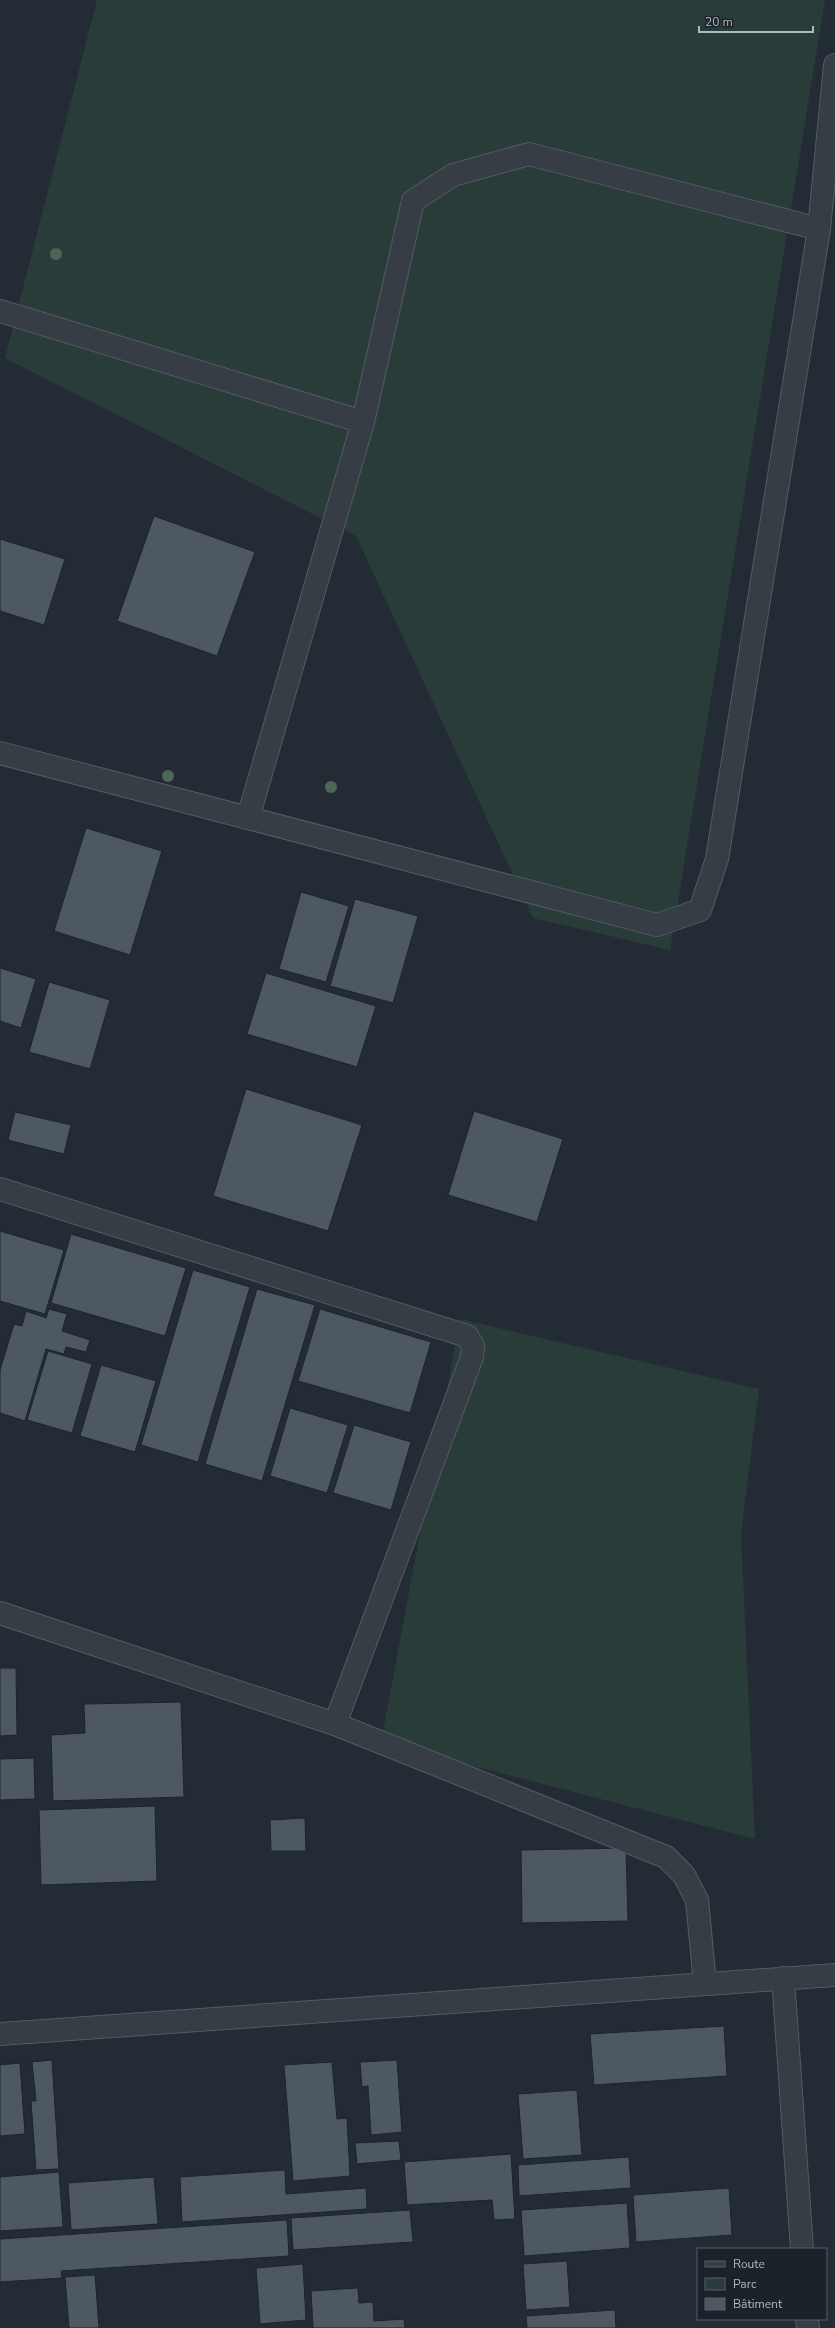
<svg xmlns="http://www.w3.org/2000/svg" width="835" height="2328" font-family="'Nunito Sans',sans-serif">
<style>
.green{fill:#2a3c3a}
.building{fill:#4e5862;stroke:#1d242b}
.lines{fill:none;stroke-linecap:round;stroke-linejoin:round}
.street-casing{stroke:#535b63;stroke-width:24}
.street{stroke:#363d45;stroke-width:22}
.tree{fill:#4e6659}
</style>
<rect width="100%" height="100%" fill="#232c34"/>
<g class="green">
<path d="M97,0H825L670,950L533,918L356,536L5,358Z"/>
<path d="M460,1319L759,1389L741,1533L755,1839L381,1742Z"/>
</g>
<g class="building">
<path d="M154,516L255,552L217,656L117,621Z"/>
<path d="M0,539L65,559L44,625L0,611Z"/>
<path d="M86,828L162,851L130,955L54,931Z"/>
<path d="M301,892L349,906L326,982L279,969Z"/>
<path d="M355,899L418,916L393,1003L330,986Z"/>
<path d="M0,968L36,979L21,1028L0,1021Z"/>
<path d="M266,973L376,1006L357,1067L247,1034Z"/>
<path d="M49,982L110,1000L90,1069L29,1052Z"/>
<path d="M246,1089L362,1125L328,1231L213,1196Z"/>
<path d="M474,1111L563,1139L537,1222L448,1195Z"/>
<path d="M15,1112L71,1125L64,1154L8,1140Z"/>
<path d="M0,1231L64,1250L45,1314L0,1301Z"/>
<path d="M71,1234L186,1268L165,1336L51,1303Z"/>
<path d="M193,1270L250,1287L198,1462L141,1445Z"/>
<path d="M257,1289L315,1305L262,1481L205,1464Z"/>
<path d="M49,1309L67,1314L62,1331L90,1340L86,1352L66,1347L64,1354L46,1349L25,1421L0,1413V1370L14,1324L22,1326L26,1311L46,1318Z"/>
<path d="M320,1309L431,1342L410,1413L298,1381Z"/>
<path d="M48,1351L92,1364L72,1433L27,1420Z"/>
<path d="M101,1365L156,1381L135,1452L80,1436Z"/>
<path d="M290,1408L348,1425L327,1493L270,1476Z"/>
<path d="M354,1425L411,1442L391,1510L333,1493Z"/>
<path d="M0,1668H16L17,1735L0,1736Z"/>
<path d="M181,1702L184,1797L53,1801L51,1735L85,1733L84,1704Z"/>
<path d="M34,1758L35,1799L0,1800V1759Z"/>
<path d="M155,1806L157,1881L41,1885L39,1810Z"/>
<path d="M305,1818L306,1851H271L270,1820Z"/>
<path d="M626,1848L628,1921L522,1923L521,1850Z"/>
<path d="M724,2026L727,2076L594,2085L590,2034Z"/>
<path d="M52,2060L59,2169L36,2170L31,2101H36L32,2062Z"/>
<path d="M397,2060L402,2132L371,2135L368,2086L362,2087L360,2062Z"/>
<path d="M332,2062L337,2119L347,2118L350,2176L293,2181L284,2065Z"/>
<path d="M20,2063L25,2134L0,2136V2065Z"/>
<path d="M577,2090L582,2155L523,2159L518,2094Z"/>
<path d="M399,2141L401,2160L357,2164L355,2143Z"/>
<path d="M511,2154L515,2219L494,2220L492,2200L407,2205L404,2162Z"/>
<path d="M629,2157L631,2188L519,2196L518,2165Z"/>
<path d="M285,2170L286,2194L366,2188L367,2209L182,2222L180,2177Z"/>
<path d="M59,2172L63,2227L0,2231V2177Z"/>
<path d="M154,2177L158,2224L71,2230L68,2183Z"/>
<path d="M729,2188L732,2235L636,2242L633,2195Z"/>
<path d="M627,2203L630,2248L524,2256L521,2210Z"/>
<path d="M410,2210L413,2242L293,2250L291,2218Z"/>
<path d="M287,2220L289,2256L61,2271L62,2278L0,2282V2239Z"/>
<path d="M567,2261L570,2307L526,2310L523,2264Z"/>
<path d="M303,2264L306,2320L260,2324L256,2268Z"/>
<path d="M95,2275L99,2328H69L65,2277Z"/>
<path d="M358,2288L359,2303L373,2302L374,2321L404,2319L405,2328H313L311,2291Z"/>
<path d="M615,2310L616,2328H527L526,2316Z"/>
</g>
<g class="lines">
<g class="street-casing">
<g id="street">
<path d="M0,311L363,422"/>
<path d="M0,753L657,925L700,910L717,859L819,229L835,65"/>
<path d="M248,818L363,422L413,201L453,175L529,154L819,229"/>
<path d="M0,1189L467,1336L473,1346L472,1357L335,1724"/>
<path d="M0,1613L335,1724L666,1857L684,1875L697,1900L705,1984"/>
<path d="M783,1978L802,2249"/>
<path d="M0,2034L835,1975"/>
<path d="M807,2319L808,2328"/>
</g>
</g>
<use href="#street" class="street"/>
</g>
<g class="tree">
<circle cx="56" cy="254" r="6"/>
<circle cx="168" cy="776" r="6"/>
<circle cx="331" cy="787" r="6"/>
</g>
<rect x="697" y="2248" width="130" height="72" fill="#1b2229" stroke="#575e66"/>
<rect x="705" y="2261" width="20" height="6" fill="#363d45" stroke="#575e66"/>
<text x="733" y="2268" font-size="12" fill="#b0b8c1">Route</text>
<rect x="705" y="2278" width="20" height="12" fill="#2a3c3a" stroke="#575e66"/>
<text x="733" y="2288" font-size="12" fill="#b0b8c1">Parc</text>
<rect x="705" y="2298" width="20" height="12" fill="#4e5862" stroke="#575e66"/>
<text x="733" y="2308" font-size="12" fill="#b0b8c1">Bâtiment</text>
<path d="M699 26v6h114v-6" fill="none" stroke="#b0b8c1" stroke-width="2"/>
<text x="705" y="26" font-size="12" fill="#b0b8c1" stroke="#1b2229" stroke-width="3" paint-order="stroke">20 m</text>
</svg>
